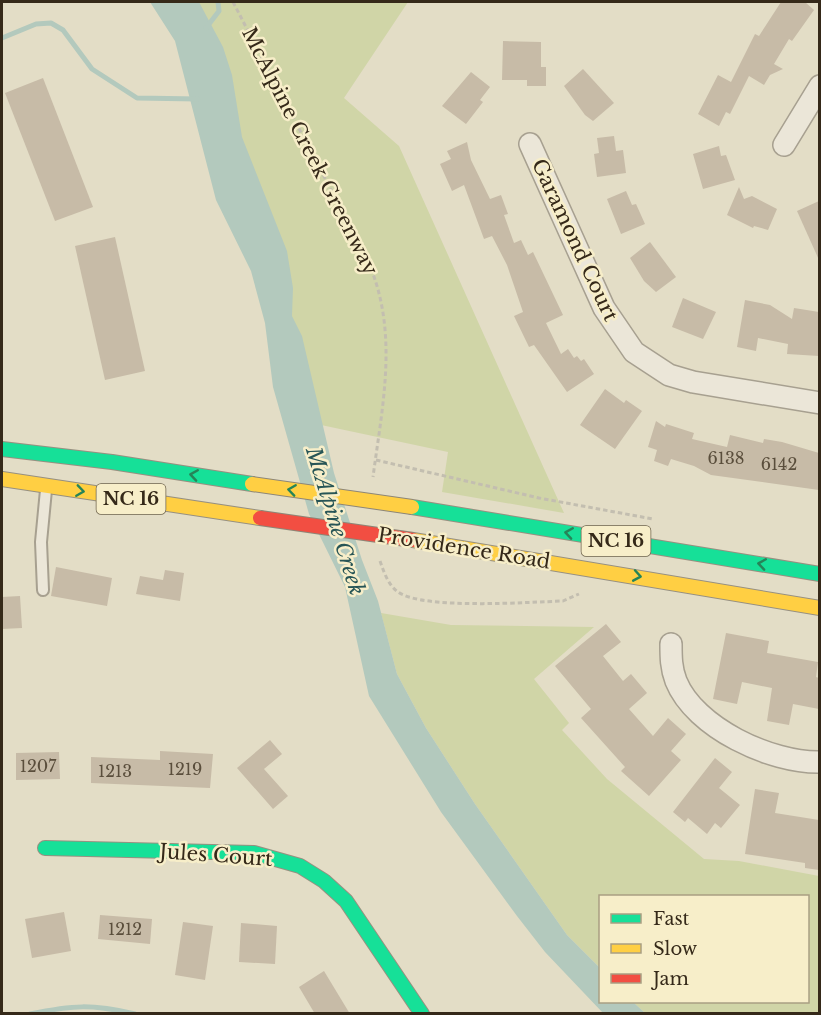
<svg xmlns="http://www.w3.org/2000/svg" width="821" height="1015" font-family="'Libre Baskerville',serif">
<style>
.green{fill:#d0d5a7}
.water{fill:#b3c9bd}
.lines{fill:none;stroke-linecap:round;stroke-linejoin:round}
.stream{stroke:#b3c9bd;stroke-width:5}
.building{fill:#c7bba7}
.lane-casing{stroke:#a7a090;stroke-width:14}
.street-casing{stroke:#a7a090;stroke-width:24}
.fast-casing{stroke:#979080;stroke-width:16}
.slow-casing{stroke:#979080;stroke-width:16}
.path{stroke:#c3beb0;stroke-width:3;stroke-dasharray:4.5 3;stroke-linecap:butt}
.lane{stroke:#ebe6d8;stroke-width:10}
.street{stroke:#ebe6d8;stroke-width:21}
.fast{stroke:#16e098;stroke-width:14}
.slow{stroke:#ffcf43;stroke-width:14}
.slow-bridge-casing{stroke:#8d8677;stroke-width:16;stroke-linecap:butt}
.jam-bridge-casing{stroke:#8d8677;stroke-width:16;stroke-linecap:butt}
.slow-bridge{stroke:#ffcf43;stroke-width:14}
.jam-bridge{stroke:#f24e42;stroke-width:14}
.oneway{stroke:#268458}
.labels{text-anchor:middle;stroke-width:5;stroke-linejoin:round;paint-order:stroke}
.number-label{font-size:16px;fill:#5a4e3c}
.shield{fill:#f7eec9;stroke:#6f644e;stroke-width:1.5}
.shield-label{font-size:18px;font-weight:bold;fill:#352919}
.street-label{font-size:20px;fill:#352919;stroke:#f7eec9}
.water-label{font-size:21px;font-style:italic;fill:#275556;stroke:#f7eec9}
</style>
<rect width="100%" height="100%" fill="#e3ddc6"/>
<g class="green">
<path d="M179,2H408L344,98L399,146L564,513L442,492L448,452L307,422Z"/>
<path d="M381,613L451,625L594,627L534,679L569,723L562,730L607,779L704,859L739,861L819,876V1013H645L633,1002H808V896H600V968L567,935L475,804L426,728L397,674Z"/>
</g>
<path class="water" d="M150,2H199L223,47L232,75L242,137L287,251L293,288L292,316L302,336L334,473L362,560L378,601L397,674L426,728L475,804L567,935L600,968V1002H633L645,1013H603L545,952L517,916L441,812L369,696L345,587L309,514L273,387L265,323L251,271L216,200L175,41Z"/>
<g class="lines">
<g class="stream">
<path d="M206,28L219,11L218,2"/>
<path d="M2,38L36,24L51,23L63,30L92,69L137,98L198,99"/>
<path d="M30,1014C73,1005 92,1004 135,1014"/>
</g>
</g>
<g class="building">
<path d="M781,2H805L814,10L792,41L789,39L774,64L783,69L770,75L764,85L749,76L730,114L726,112L719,126L698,114L718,75L731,82L755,34L759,36Z"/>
<path d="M503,41L541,42V67H546V86H527V80H502Z"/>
<path d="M583,69L614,103L593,121L585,115L564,86Z"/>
<path d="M471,72L490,87L480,100L483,102L466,124L442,106Z"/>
<path d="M43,78L93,207L55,221L5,93Z"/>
<path d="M614,136L616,151L623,150L626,173L597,177L594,154L599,153L597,138Z"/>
<path d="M467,142L471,160L490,199L501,195L508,214L504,215L514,243L521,240L528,255L533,252L563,315L546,323L561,354L568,349L574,358L577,356L581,361L584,359L594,374L567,392L534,345L529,347L514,316L523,312L507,265L492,236L484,239L464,185L452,191L440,164L451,159L447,151Z"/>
<path d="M719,146L721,156L726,155L735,180L703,189L693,154Z"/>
<path d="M739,187L744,199L752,196L777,209L768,230L754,226L753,228L727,215Z"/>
<path d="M626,191L632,205L636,204L645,224L621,234L607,199Z"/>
<path d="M819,201V260L797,211Z"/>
<path d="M115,237L145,371L105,380L75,246Z"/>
<path d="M650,242L676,277L656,292L644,281L630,258Z"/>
<path d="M683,298L716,312L703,339L672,327Z"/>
<path d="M745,300L770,305L792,319L794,308L819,312V356L787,354L788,344L758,338L756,351L737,347Z"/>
<path d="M605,389L624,403L626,400L642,411L615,449L580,425Z"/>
<path d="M656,421L665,427L666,424L694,433L692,439L727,447L730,435L763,443L764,439L782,442L819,453V490L711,475L694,466L671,459L668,466L654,461L657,450L648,447Z"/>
<path d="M56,567L112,578L107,606L51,596Z"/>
<path d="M165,570L184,573L180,601L136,594L140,576L163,580Z"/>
<path d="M20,596L22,628L2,629V597Z"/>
<path d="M606,624L621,642L603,656L623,681L631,674L647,693L629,709L653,736L668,718L686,734L671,751L681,760L649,796L621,771L625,767L581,718L591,709L555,666Z"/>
<path d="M726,633L769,641L767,653L818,662L816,677L819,678V709L793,704L789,725L767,721L772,688L742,682L737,704L713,699Z"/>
<path d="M270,740L282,754L264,769L288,796L273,809L237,768Z"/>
<path d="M160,751L213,754L210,788L91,783V757L160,760Z"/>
<path d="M59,752L60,779L16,780V753Z"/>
<path d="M715,758L732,772L719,788L740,805L721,828L715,823L707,834L688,818L685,822L673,812Z"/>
<path d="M755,789L779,793L775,813L819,820V870L805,868V863L745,854Z"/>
<path d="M64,912L71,951L32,958L25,919Z"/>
<path d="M100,915L152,919L150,944L98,939Z"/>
<path d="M183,922L213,926L205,980L175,975Z"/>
<path d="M241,923L277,926L275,964L239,962Z"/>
<path d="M324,971L350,1014H315L299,987Z"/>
</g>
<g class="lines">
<g class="lane-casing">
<path id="lane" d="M43,590L41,542L46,490"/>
</g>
<g class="street-casing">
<g id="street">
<path d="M530,144L604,308L634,352L669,375L693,382L820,403"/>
<path d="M784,145L820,86"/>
<path d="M671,644C671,657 671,668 676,681C695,728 771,763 820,762"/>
</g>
</g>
<g class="fast-casing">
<g id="fast">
<path d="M2,449L112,462L252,484"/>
<path d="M412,507L820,574"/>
<path d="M45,848L254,853L300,866L324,881L346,901L422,1014"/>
</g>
</g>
<g class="slow-casing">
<g id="slow">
<path d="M2,479L260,518"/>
<path d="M413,540L820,608"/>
</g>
</g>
<g class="path">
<path d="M233,2L365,255C400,327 383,401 373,477"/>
<path d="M376,460L539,498L653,519"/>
<path d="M380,561C384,572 388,585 398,592C423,610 530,602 563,601L579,594"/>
</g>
<use href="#lane" class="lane"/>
<use href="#street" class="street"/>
<use href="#fast" class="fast"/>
<use href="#slow" class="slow"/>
<g class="slow-bridge-casing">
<path id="slow-bridge" d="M252,484L412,507"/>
</g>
<g class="jam-bridge-casing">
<path id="jam-bridge" d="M260,518L413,540"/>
</g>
<use href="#slow-bridge" class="slow-bridge"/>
<use href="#jam-bridge" class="jam-bridge"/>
</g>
<defs><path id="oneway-chevron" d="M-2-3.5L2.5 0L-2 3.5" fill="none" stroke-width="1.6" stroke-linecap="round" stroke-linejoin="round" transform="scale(1.5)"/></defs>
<g class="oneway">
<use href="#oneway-chevron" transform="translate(194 475) rotate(-171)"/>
<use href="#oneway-chevron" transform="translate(292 490) rotate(-172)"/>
<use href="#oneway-chevron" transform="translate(80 491) rotate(8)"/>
<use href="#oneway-chevron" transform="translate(569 533) rotate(-171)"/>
<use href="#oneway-chevron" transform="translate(762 564) rotate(-171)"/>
<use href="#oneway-chevron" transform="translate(637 576) rotate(10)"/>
</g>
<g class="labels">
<g class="number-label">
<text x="726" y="464">6138</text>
<text x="779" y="470">6142</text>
<text x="38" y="772">1207</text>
<text x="185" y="775">1219</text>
<text x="115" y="777">1213</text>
<text x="125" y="935">1212</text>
</g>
<g class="shield">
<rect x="96.5" y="484" width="69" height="30" rx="4.5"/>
<rect x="581.5" y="526" width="69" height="30" rx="4.5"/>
</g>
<g class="shield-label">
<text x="131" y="505">NC 16</text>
<text x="616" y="547">NC 16</text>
</g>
<g class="street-label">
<text transform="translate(310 151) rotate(63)" y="7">McAlpine Creek Greenway</text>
<text transform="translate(575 240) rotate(65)" y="7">Garamond Court</text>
<text transform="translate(464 548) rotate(9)" y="7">Providence Road</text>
<text transform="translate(216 855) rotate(4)" y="7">Jules Court</text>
</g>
<g class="water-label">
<text transform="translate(335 521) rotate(73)" y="7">McAlpine Creek</text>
</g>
</g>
<rect width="821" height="1015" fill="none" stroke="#352919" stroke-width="6"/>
<rect x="599" y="895" width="210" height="108" fill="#f7eec9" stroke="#a99f83" stroke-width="1.5"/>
<rect x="611" y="914" width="30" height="9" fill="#16e098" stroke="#a99f83" stroke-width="1.5"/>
<text x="653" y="925" font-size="18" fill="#352919">Fast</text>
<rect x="611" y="944" width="30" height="9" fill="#ffcf43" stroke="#a99f83" stroke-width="1.5"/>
<text x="653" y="955" font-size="18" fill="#352919">Slow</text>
<rect x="611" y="974" width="30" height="9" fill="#f24e42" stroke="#a99f83" stroke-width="1.5"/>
<text x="653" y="985" font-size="18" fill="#352919">Jam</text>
</svg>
